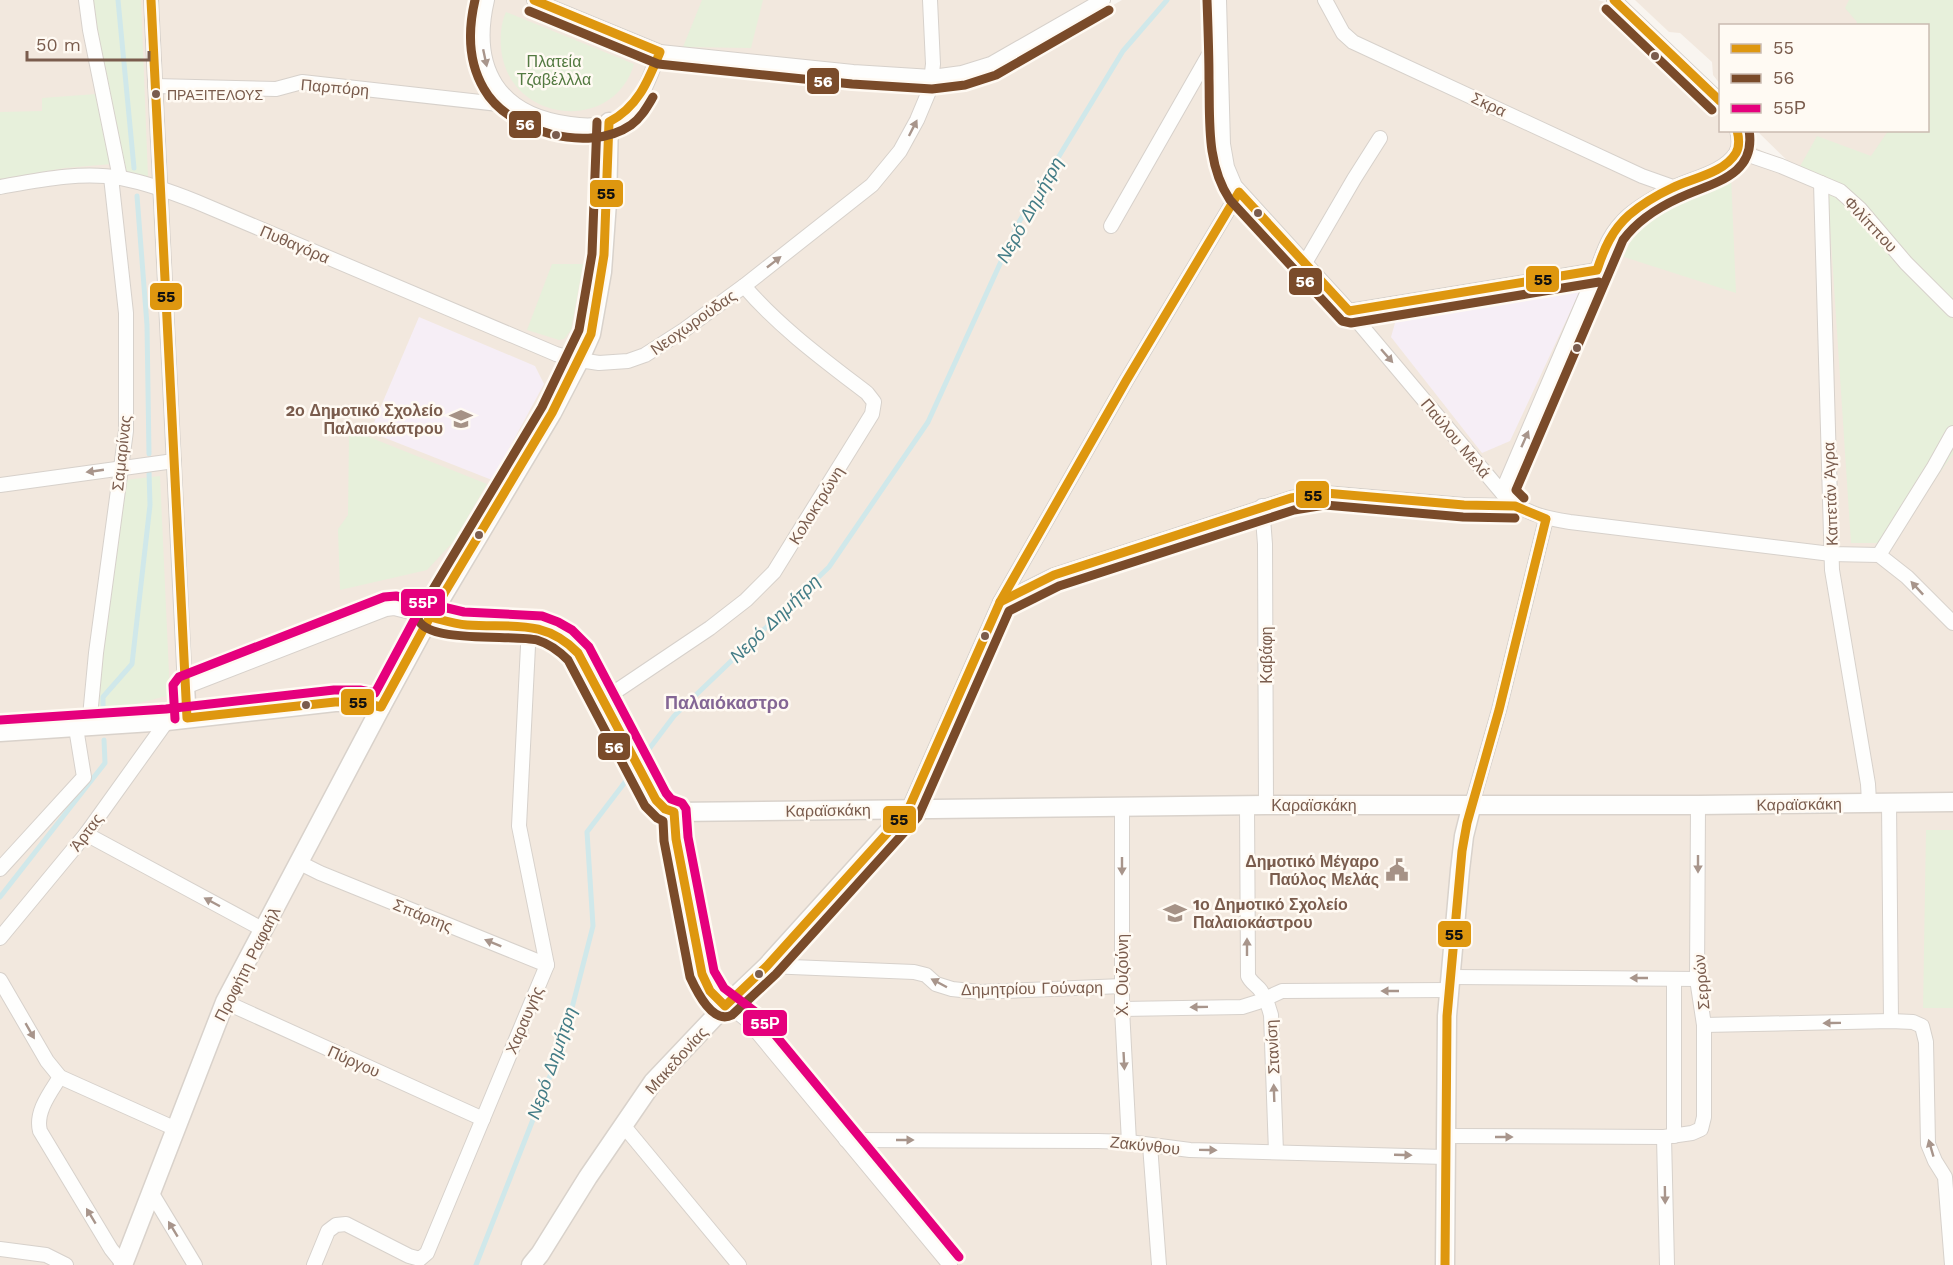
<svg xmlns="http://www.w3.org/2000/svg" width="1953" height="1265" font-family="'Work Sans',sans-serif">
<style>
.residential{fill:#f2e8de}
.education{fill:#f6eef6}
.green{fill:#e7f0db}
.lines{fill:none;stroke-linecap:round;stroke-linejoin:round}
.stream{stroke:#d0e8ea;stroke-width:5}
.street-casing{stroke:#d7d1cb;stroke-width:16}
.secondary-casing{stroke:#d9d2cb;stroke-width:21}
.street{stroke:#fefefd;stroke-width:14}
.secondary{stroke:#fefefd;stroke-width:18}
.bus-1-casing{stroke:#fffaf3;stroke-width:14}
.bus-2-casing{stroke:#fffaf3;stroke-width:14}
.bus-3-casing{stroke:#fffaf3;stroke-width:14}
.bus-1{stroke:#de970f;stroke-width:9}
.bus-2{stroke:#7a4b2a;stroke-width:9}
.bus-3{stroke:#e5007d;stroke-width:9}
.oneway{fill:#a8958b}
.bus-dot{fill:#7a5c4d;stroke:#fffaf3;stroke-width:2}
.labels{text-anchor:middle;stroke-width:5;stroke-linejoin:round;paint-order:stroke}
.bus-label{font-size:14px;fill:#7a5c4d;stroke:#fffaf3;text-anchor:start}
.park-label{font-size:16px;fill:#537a41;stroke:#fffaf3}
.street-label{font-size:16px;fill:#7a5c4d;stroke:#fffaf3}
.poi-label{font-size:16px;font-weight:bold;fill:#7a5c4d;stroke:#fffaf3;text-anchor:end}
.water-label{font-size:18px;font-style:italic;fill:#437c86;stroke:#fffaf3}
.neighbourhood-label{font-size:18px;font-weight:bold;fill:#846695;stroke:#fffaf3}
.line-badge{stroke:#fffaf3;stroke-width:2}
.badge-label{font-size:16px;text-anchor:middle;font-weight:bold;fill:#fff}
.pale-badge-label{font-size:16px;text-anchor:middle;font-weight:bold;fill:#111}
</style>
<rect width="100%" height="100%" fill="#f9f5f0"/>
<path class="residential" d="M0,0H1099L1108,8L1122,0H1598L1612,4L1687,76L1720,114V130L1734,131L1743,141L1795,168L1757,131L1928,130V26H1720V84L1713,75L1712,62L1680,33L1669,32L1635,0H1953V302L1893,231L1862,203L1953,304V1265H0Z"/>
<g class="education">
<path d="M1585,280L1510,441L1482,453L1391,337L1397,316Z"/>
<path d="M419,317L535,366L544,384L492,480L370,432Z"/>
</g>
<g class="green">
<path d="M90,0H141L148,177L125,173Z"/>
<path d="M702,0H763L751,48L683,47Z"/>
<path d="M1849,0H1953V304L1873,215L1953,310V454L1891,543H1851L1828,196L1798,170L1817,136L1871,156L1888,131L1928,130V26L1856,25L1857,22L1845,8Z"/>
<path d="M506,12L634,64C614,134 508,124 501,48C500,36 501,23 506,12Z"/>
<path d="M96,94L112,164L65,168L0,179V112L42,111V98Z"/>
<path d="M1731,175L1736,293L1621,256C1631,241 1641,223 1654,209C1669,193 1709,178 1731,175Z"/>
<path d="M552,264H583L571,330L564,339L559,340L527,330Z"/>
<path d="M354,431L487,484L453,542L427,570L340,590L338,529L348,515L349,435Z"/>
<path d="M160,476L170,695L132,705L97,709L124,480Z"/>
<path d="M1926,830H1953V1008H1923Z"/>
</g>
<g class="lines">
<g class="stream">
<path d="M118,0L134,168"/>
<path d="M137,196L147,325L149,454"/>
<path d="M103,711V697L132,664L150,505L149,472"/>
<path d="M640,761L674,716L829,567L928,422L1019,222L1123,51L1167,0"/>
<path d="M0,897L105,763L104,740"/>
<path d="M476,1265L563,1043L593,926L587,832L635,769"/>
</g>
<g class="street-casing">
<g id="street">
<path d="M86,0L90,30L120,178"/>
<path d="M151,0L185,687L386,609L394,608L430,617"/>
<path d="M487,0C471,69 499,115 570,124C589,127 611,126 627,113C644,98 651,72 660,52"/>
<path d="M534,0L660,52L853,72L932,77L962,73L991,64L1103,0"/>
<path d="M1219,0L1223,144L1227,167L1235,186L1349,311L1504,495C1523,513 1544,518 1570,522L1831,554L1879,555L1907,577L1953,623"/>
<path d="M1325,0L1343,33L1353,42L1642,176L1673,187"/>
<path d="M1614,0L1720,101"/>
<path d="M155,86L276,89L302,82L516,106"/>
<path d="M1737,151L1781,166L1840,191L1860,209L1906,263L1953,310"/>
<path d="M1821,183L1832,570L1868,784L1869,802"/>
<path d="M0,187C39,180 81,171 121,178C147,183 172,192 197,202L556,354L573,359L599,363L628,361L645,355L684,330L744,286L872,185L900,151L917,120L930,89L933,64L930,0"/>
<path d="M1111,226L1219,37"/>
<path d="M1305,263L1354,179L1380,138"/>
<path d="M1349,311L1597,270"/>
<path d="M0,485L174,461"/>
<path d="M1502,492L1597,270C1605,247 1610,232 1629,215C1642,204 1657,196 1672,188C1692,178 1723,173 1736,153C1740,146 1739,138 1737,130"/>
<path d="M1262,506L1265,544L1266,805"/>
<path d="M1879,555L1934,467L1953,433"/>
<path d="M1000,602L1054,575L1291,498L1325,493L1464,505L1515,506"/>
<path d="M603,700L710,628L746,600L774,572L872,414L874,402L867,393C824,360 779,327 744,286"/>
<path d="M89,727L96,653L126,431V313L111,177"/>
<path d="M1889,802L1891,1021"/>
<path d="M1472,804L1499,710L1546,519"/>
<path d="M1247,805L1248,976C1251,983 1257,985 1261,991C1266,999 1269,1007 1271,1015L1276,1152"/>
<path d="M1122,808V1009L1129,1142"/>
<path d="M908,810L1000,602L1126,381L1239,192"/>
<path d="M674,812L676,839L702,974C710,1002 730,1004 748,1021L950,1265"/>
<path d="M86,834L264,930"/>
<path d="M300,863L320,873L547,965"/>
<path d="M0,869L84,777L76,728"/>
<path d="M0,938L86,834L167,721"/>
<path d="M767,966L914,972L926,975L936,984L952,989L980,992L1122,986"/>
<path d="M1450,977L1697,979"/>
<path d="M0,980L47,1061L60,1077L176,1129"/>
<path d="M225,1002L483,1119"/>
<path d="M1122,1009L1242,1007L1258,1002L1282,991L1449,990"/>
<path d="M1704,1025L1891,1021L1913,1022L1922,1026L1926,1042L1928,1144L1935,1161L1945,1177L1952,1265"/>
<path d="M60,1077C50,1093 35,1112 40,1131L111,1249L123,1264"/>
<path d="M623,1125L739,1265"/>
<path d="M1445,1136L1664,1137L1692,1133L1701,1129L1704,1117V1025L1697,979L1698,805"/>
<path d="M1674,1136V979"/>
<path d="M1664,1137L1667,1265"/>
<path d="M846,1140L1098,1141L1129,1142L1190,1150L1445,1157"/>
<path d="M1150,1145L1159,1265"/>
<path d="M151,1192L195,1265"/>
<path d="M0,1249L46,1255L66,1265"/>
<path d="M314,1265L328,1231L336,1225L346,1224L409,1256L420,1259L427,1253L547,965L519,826L529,626"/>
</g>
</g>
<g class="secondary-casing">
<g id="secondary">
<path d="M430,617C443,620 455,624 468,625C508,627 550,617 578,653L656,800L665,809L674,812L1266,805H1698L1953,802"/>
<path d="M185,687L187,718"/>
<path d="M0,732L167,721L335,702H359L381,707"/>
<path d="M123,1265L225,1002L381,707L430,617L552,413L579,361L591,334L602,272L607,202L609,122"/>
<path d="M531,1265L540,1254L588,1177L653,1082L725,1006L767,966L908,810"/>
<path d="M1445,1265L1447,1016L1460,870L1464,836L1472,804"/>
</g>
</g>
<use href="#street" class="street"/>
<use href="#secondary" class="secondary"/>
<g class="bus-1-casing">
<g id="bus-1">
<path d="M151,0L187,718L335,702H359L381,707L430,617L552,413L591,334L604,255L609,122C638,107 648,81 660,52L534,0"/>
<path d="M1614,0L1720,101"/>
<path d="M1000,602L1054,575L1291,498L1325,493L1464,505L1515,506L1546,519L1499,710L1467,823L1462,851L1447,1016L1445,1265"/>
<path d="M430,617C442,620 455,624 467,625C511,628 544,618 578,653L656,800L665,809L674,812L676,839L702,974L710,991L725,1006L767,966L908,810L1000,602L1126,381L1239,192L1349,311L1597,270C1604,249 1612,230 1629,215C1642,204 1657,195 1672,188C1692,178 1723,174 1736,153C1740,146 1739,138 1737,130"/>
</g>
</g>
<g class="bus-2-casing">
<g id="bus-2">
<path d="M475,0C468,30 468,62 484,89C508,132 589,154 631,125C641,118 647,107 653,97"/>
<path d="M1207,0C1208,27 1209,53 1209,79C1210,121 1206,164 1230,200L1342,321L1351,323L1599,282"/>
<path d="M1606,9L1712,110"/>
<path d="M529,11L658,64L852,84L932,89L965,85L996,75L1109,10"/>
<path d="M597,122L592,254L579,330L542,407L420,611L418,619C427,644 513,634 537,640C550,644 559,651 568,660L645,806L657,818L663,821L664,841L690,977C697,992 713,1025 732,1015L776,974L918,817L1009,611L1059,586L1294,510L1325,505L1463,517L1515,518"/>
<path d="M1524,498L1516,490L1623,240C1637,221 1657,208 1679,198C1710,183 1757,177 1749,130"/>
</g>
</g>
<g class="bus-3-casing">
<g id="bus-3">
<path d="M175,719L173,685L179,677L384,597L396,596L464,612L542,616L558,622L572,630L589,647L666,793L671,799L682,803L686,809L688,837L714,971L724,988L757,1013L959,1257"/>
<path d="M0,720L166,709L334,690H360L375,693L419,611"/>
</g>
</g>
<use href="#bus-1" class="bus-1"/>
<use href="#bus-2" class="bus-2"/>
<use href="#bus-3" class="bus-3"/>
</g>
<defs><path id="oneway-solid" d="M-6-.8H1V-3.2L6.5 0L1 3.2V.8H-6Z" transform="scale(1.5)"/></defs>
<g class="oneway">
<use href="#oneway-solid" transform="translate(485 58) rotate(78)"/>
<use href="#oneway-solid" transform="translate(913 128) rotate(-63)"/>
<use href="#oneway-solid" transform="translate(774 262) rotate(-38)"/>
<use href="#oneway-solid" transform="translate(1387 356) rotate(49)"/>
<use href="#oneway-solid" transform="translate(1525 439) rotate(-66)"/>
<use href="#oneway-solid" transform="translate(95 471) rotate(172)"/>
<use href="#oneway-solid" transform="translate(1917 588) rotate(-133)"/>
<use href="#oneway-solid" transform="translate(1698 864) rotate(90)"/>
<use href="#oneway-solid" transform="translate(1122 866) rotate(90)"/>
<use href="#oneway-solid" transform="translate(212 902) rotate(-152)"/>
<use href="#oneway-solid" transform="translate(493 943) rotate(-158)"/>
<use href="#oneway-solid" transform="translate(1247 947) rotate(-90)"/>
<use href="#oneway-solid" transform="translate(1639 978) rotate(-180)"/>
<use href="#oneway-solid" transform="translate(939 983) rotate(-152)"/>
<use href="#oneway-solid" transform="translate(1390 991) rotate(180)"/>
<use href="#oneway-solid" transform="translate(1199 1007) rotate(179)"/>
<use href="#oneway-solid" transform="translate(1832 1023) rotate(179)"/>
<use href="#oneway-solid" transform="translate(30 1031) rotate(60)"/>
<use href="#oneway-solid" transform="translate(1124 1061) rotate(87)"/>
<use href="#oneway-solid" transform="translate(1274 1093) rotate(-92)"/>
<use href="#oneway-solid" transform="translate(1504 1137)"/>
<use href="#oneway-solid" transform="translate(905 1140)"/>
<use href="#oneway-solid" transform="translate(1931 1148) rotate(-106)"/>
<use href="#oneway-solid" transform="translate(1208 1150) rotate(1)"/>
<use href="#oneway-solid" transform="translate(1403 1155) rotate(2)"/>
<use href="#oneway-solid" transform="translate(1665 1195) rotate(89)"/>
<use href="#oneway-solid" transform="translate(91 1216) rotate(-121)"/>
<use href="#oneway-solid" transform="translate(173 1229) rotate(-121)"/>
</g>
<defs>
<g id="school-bare" transform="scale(1.8)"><path d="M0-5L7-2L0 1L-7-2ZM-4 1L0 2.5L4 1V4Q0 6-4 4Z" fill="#a69286" stroke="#fffaf3" stroke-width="2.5" paint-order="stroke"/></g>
<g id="civic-bare" transform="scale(1.8)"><path d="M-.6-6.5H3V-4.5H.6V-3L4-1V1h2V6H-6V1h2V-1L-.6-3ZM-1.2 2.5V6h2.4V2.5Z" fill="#a69286" stroke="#fffaf3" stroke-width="2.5" paint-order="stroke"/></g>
</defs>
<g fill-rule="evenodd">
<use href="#school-bare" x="461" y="419"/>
<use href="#civic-bare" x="1397" y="870"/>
<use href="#school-bare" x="1175" y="913"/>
</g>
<g class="bus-dot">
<circle cx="1655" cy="56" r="5"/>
<circle cx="156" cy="94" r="5"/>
<circle cx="556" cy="135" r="5"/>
<circle cx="1258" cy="213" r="5"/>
<circle cx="1577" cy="348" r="5"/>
<circle cx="479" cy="535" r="5"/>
<circle cx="985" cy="636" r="5"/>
<circle cx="306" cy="705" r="5"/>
<circle cx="759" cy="974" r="5"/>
</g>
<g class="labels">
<g class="bus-label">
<text x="167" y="100">ΠΡΑΞΙΤΕΛΟΥΣ</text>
</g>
<g class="park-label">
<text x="554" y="67">Πλατεία<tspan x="554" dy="18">Τζαβέλλλα</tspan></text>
</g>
<g class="street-label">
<text transform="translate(335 87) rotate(5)" y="6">Παρπόρη</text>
<text transform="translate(1489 104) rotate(25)" y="6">Σκρα</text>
<text transform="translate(1871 224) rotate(47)" y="6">Φιλίππου</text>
<text transform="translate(295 244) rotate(23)" y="6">Πυθαγόρα</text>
<text transform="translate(693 322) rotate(-35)" y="6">Νεοχωρούδας</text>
<text transform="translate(1456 438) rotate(50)" y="6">Παύλου Μελά</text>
<text transform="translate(121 453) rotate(-84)" y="6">Σαμαρίνας</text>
<text transform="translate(1830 494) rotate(-92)" y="6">Καπετάν Άγρα</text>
<text transform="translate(816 505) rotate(-58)" y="6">Κολοκτρώνη</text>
<text transform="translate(1266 655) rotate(-90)" y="6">Καβάφη</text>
<text transform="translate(1799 804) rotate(-1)" y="6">Καραϊσκάκη</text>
<text x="1314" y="811">Καραϊσκάκη</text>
<text transform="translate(828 810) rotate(-1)" y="6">Καραϊσκάκη</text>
<text transform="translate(86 832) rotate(-53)" y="6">Άρτας</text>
<text transform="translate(423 915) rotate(22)" y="6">Σπάρτης</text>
<text transform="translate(247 964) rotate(-63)" y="6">Προφήτη Ραφαήλ</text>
<text transform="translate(1122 975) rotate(-90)" y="6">Χ. Ουζούνη</text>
<text transform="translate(1701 982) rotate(-95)" y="6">Σερρών</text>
<text transform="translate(1032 988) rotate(-1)" y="6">Δημητρίου Γούναρη</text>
<text transform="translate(524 1020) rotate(-67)" y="6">Χαραυγής</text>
<text transform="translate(1272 1047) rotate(-93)" y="6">Στανίση</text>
<text transform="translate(676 1060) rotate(-48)" y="6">Μακεδονίας</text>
<text transform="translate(354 1061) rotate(24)" y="6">Πύργου</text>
<text transform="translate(1145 1145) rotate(6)" y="6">Ζακύνθου</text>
</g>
<g class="poi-label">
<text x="443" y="416">2ο Δημοτικό Σχολείο<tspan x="443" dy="18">Παλαιοκάστρου</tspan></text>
<text x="1379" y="867">Δημοτικό Μέγαρο<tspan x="1379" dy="18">Παύλος Μελάς</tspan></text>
<text x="1193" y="910" text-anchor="start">1ο Δημοτικό Σχολείο<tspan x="1193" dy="18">Παλαιοκάστρου</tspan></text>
</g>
<g class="water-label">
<text transform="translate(1030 210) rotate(-61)" y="6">Νερό Δημήτρη</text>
<text transform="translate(775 619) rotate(-44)" y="6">Νερό Δημήτρη</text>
<text transform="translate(552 1063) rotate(-71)" y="6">Νερό Δημήτρη</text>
</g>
<g class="neighbourhood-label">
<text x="727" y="709">Παλαιόκαστρο</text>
</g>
</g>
<g class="line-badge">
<rect x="806" y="67" width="34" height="28" rx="6" fill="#7a4b2a"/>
<rect x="508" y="110" width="34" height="29" rx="6" fill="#7a4b2a"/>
<rect x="589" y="179" width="35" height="29" rx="6" fill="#de970f"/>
<rect x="1525" y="265" width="35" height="28" rx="6" fill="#de970f"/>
<rect x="1288" y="267" width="35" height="29" rx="6" fill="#7a4b2a"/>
<rect x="149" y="282" width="34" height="29" rx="6" fill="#de970f"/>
<rect x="1295" y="480" width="35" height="29" rx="6" fill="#de970f"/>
<rect x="400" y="588" width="46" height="29" rx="6" fill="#e5007d"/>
<rect x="340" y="688" width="35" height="28" rx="6" fill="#de970f"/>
<rect x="597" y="732" width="34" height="29" rx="6" fill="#7a4b2a"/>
<rect x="882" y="805" width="35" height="29" rx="6" fill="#de970f"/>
<rect x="1437" y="920" width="35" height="28" rx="6" fill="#de970f"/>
<rect x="742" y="1009" width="46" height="28" rx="6" fill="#e5007d"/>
</g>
<g class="badge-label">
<text x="823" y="87">56</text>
<text x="525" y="130">56</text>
<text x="1305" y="287">56</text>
<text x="423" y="608">55Ρ</text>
<text x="614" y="753">56</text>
<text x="765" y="1029">55Ρ</text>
</g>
<g class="pale-badge-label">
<text x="606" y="199">55</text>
<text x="1543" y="285">55</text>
<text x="166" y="302">55</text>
<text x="1313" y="501">55</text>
<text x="358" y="708">55</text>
<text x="899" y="825">55</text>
<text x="1454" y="940">55</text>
</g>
<rect x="1719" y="24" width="210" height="108" fill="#fffaf3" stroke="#cabbb1" stroke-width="1.5"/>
<rect x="1731" y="44" width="30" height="9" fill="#de970f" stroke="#cabbb1" stroke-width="1.5"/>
<text x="1773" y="54" font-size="18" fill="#7a5c4d">55</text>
<rect x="1731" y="74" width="30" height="9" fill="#7a4b2a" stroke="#cabbb1" stroke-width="1.5"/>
<text x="1773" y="84" font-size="18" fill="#7a5c4d">56</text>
<rect x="1731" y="104" width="30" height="9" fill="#e5007d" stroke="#cabbb1" stroke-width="1.5"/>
<text x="1773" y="114" font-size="18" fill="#7a5c4d">55Ρ</text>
<path d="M27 51v9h122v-9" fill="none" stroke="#7a5c4d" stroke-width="3"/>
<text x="36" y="51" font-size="18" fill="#7a5c4d" stroke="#fffaf3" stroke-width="4.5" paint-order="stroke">50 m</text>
</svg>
